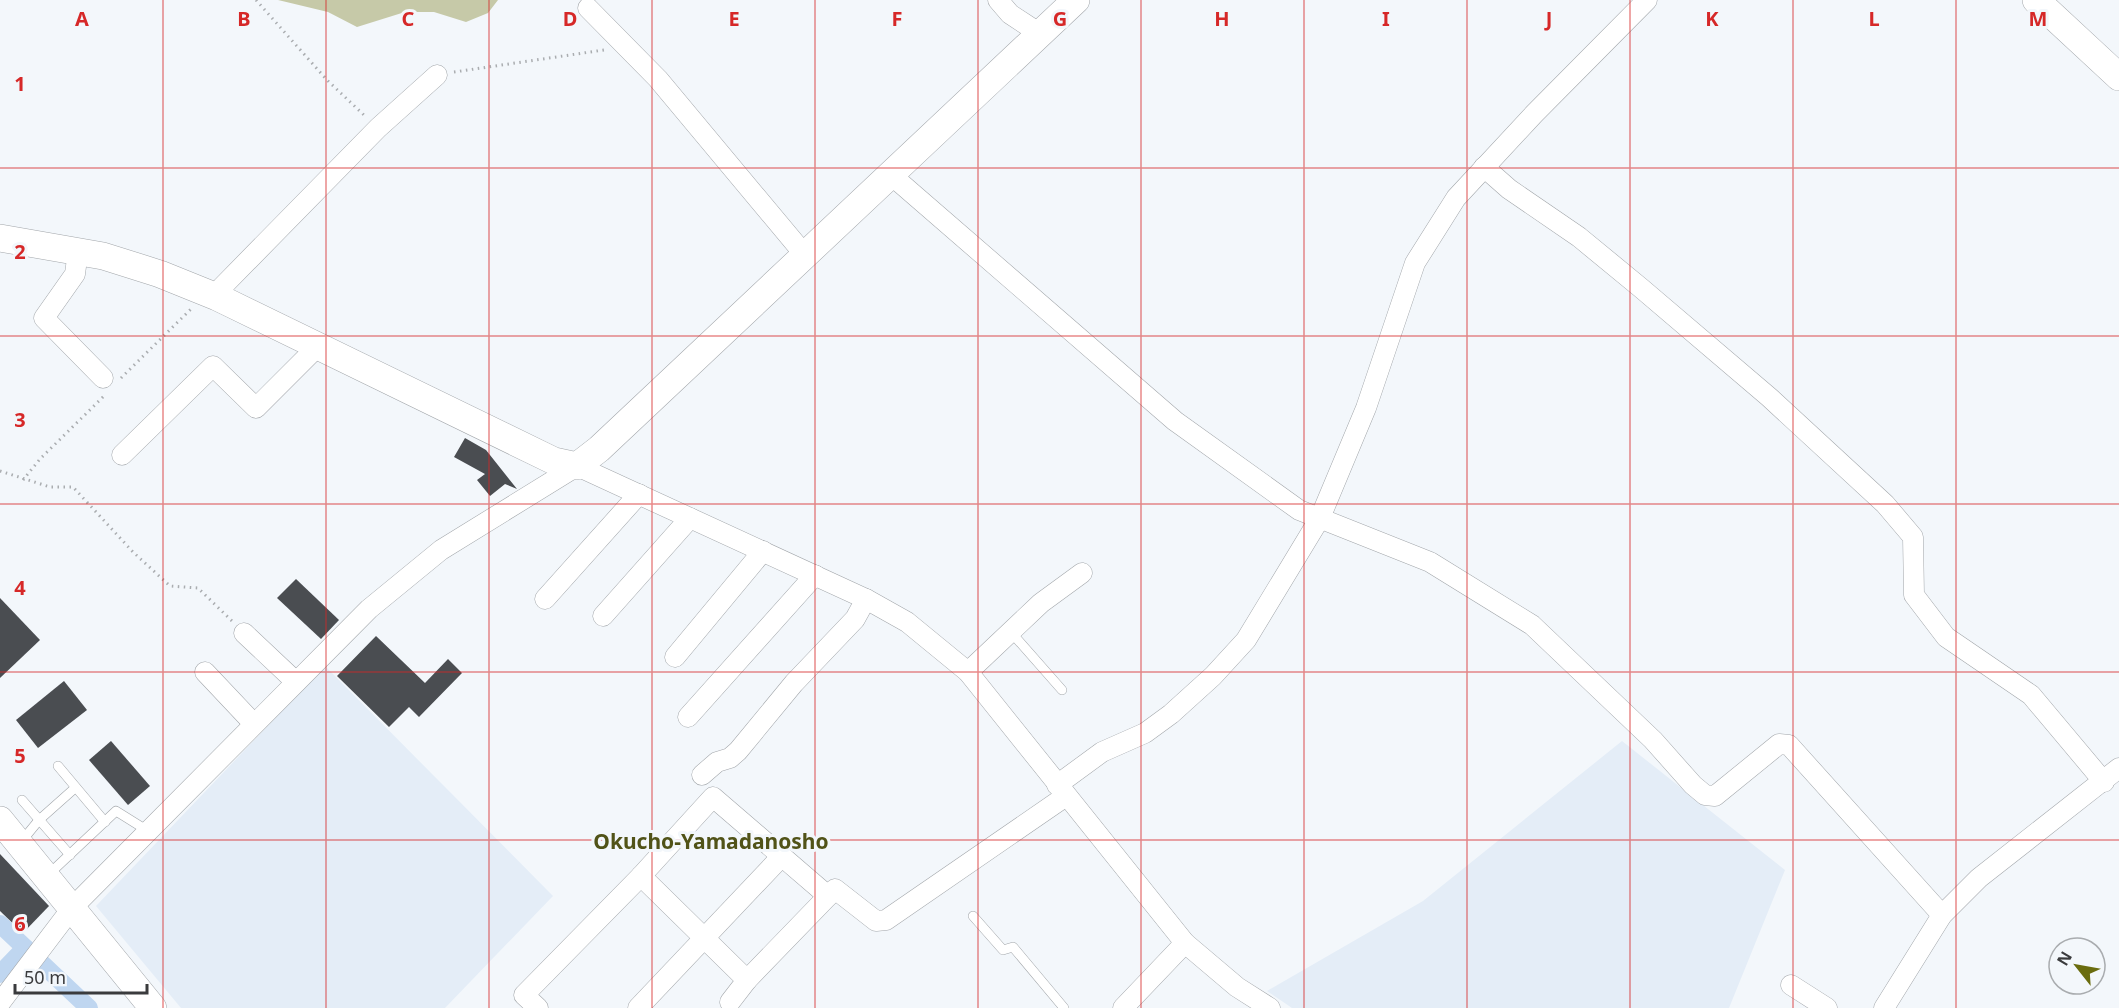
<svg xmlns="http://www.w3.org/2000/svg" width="2119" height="1008" font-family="'Noto Sans',sans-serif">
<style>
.built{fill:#e4edf7}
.forest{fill:#c6c9a8}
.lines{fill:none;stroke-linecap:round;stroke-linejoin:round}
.canal{stroke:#bfd6f0;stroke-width:18}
.building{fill:#4a4d51}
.lane-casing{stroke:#a2a6aa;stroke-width:10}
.street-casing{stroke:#a2a6aa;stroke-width:21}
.secondary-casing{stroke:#a2a6aa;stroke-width:28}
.path{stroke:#aaadb0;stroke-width:3;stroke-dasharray:1.5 4.5;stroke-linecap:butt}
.lane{stroke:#fff;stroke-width:9}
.street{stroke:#fff;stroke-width:20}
.secondary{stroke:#fff;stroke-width:27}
.grid{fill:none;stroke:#d62828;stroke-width:1.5;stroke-opacity:0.55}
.labels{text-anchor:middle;stroke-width:6;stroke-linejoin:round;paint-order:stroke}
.quarter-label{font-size:21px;font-weight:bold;fill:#515318;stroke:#f3f7fb}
.grid-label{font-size:20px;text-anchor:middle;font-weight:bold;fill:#d62828;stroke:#f3f7fb;stroke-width:6;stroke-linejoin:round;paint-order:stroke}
</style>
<rect width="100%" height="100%" fill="#f3f7fb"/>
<g class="built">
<path d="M325,666L553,896L445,1008H181L96,906Z"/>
<path d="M1622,741L1785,870L1729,1008H1292L1267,991L1423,901Z"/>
</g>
<path class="forest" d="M278,0H498L488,13L466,22L434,12H405L357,27L328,12Z"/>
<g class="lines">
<g class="canal">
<path d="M0,924L89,1008"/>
<path d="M0,974L25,948"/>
</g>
</g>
<g class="building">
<path d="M465,438L486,450L517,489L505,484L490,496L477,480L485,474L454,457Z"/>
<path d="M296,579L339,620L321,639L277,598Z"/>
<path d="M0,598L40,640L0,678Z"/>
<path d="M376,636L425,683L448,659L462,673L419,717L409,707L389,727L337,676Z"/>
<path d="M64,681L87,710L38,748L16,720Z"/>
<path d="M111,741L150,786L128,805L89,760Z"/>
<path d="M0,854L49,906L23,933L0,911Z"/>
</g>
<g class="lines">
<g class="lane-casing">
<g id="lane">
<path d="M1010,631L1062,690"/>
<path d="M58,766L105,822"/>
<path d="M22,800L70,855"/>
<path d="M21,842L39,820L75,788"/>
<path d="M48,875L116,811L148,831"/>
<path d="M973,916L1003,950L1013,947L1064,1008"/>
</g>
</g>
<g class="street-casing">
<g id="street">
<path d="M998,0L1010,14L1039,33"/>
<path d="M588,8L658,79L804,254"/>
<path d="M1484,167L1509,189L1579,237L1641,288L1769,397L1885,504L1913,537L1914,595L1946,637L2031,695L2104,782"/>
<path d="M890,174L1175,421L1299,510L1430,562L1532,625L1653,740L1693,785L1705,795L1715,796L1779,744L1789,745L1942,915"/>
<path d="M78,251L75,274L44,318L103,378"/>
<path d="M217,297L222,287L378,128L437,75"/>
<path d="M122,455L213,366L256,408L318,346"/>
<path d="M545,599L639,494"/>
<path d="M603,616L690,518"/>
<path d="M244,633L296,682"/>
<path d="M675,657L763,551"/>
<path d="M205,672L254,724"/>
<path d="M968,672L1041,603L1082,573"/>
<path d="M688,717L815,575"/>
<path d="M702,775L717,762L730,758L738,751L794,683L855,619L866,599"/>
<path d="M1057,785L1102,752L1145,733L1171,714L1213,676L1246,640L1320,518L1366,408L1415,263L1456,198L1534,114L1647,0"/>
<path d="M641,876L713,797L828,896"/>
<path d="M747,980L835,889L876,921L886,920L1066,796"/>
<path d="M1791,985L1827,1008"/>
<path d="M0,1003L72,908L369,609L441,550L577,466L866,599L907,622L968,672L1185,943L1237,987L1270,1008"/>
<path d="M538,1008L524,995L641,876L747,980L730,1002"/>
<path d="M638,1008L782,856"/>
<path d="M1123,1008L1185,943"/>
<path d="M1884,1008L1942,915L1979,878L2119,768"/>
</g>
</g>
<g class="secondary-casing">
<g id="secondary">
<path d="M2036,0L2119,77"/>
<path d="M0,238L103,256L160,274L217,297L554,461L577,466L599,449L1076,0"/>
<path d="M0,820L153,1008"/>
</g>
</g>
<g class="path">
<path d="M256,0L327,80L366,117"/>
<path d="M454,72L604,50"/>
<path d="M121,378L191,309"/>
<path d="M0,471L50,487H73L133,552L170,586L198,588L232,621"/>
<path d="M23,480L40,459L104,396"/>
</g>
<use href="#lane" class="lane"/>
<use href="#street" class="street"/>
<use href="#secondary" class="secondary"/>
</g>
<path class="grid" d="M163,0V1008M326,0V1008M489,0V1008M652,0V1008M815,0V1008M978,0V1008M1141,0V1008M1304,0V1008M1467,0V1008M1630,0V1008M1793,0V1008M1956,0V1008M0,168H2119M0,336H2119M0,504H2119M0,672H2119M0,840H2119"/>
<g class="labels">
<g class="quarter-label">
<text x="711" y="849">Okucho-Yamadanosho</text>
</g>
</g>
<g class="grid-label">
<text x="82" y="26">A</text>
<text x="244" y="26">B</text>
<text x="408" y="26">C</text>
<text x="570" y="26">D</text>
<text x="734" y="26">E</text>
<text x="897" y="26">F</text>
<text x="1060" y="26">G</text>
<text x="1222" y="26">H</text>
<text x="1386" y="26">I</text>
<text x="1549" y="26">J</text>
<text x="1712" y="26">K</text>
<text x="1874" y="26">L</text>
<text x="2038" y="26">M</text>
<text x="20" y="91">1</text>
<text x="20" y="259">2</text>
<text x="20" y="427">3</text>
<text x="20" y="595">4</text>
<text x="20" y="763">5</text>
<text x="20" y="931">6</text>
</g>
<g transform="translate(2077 966) rotate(301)"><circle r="28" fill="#f3f7fb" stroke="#a9acaf" stroke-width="1.5"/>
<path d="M0-4.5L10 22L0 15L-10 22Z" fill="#6a6c0e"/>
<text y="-9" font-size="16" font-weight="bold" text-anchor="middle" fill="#3a3b3d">N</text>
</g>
<path d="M15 984v9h132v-9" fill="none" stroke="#3a3b3d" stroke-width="3"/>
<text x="24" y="984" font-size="18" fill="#3a3b3d" stroke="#f3f7fb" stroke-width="4.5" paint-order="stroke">50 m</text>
</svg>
